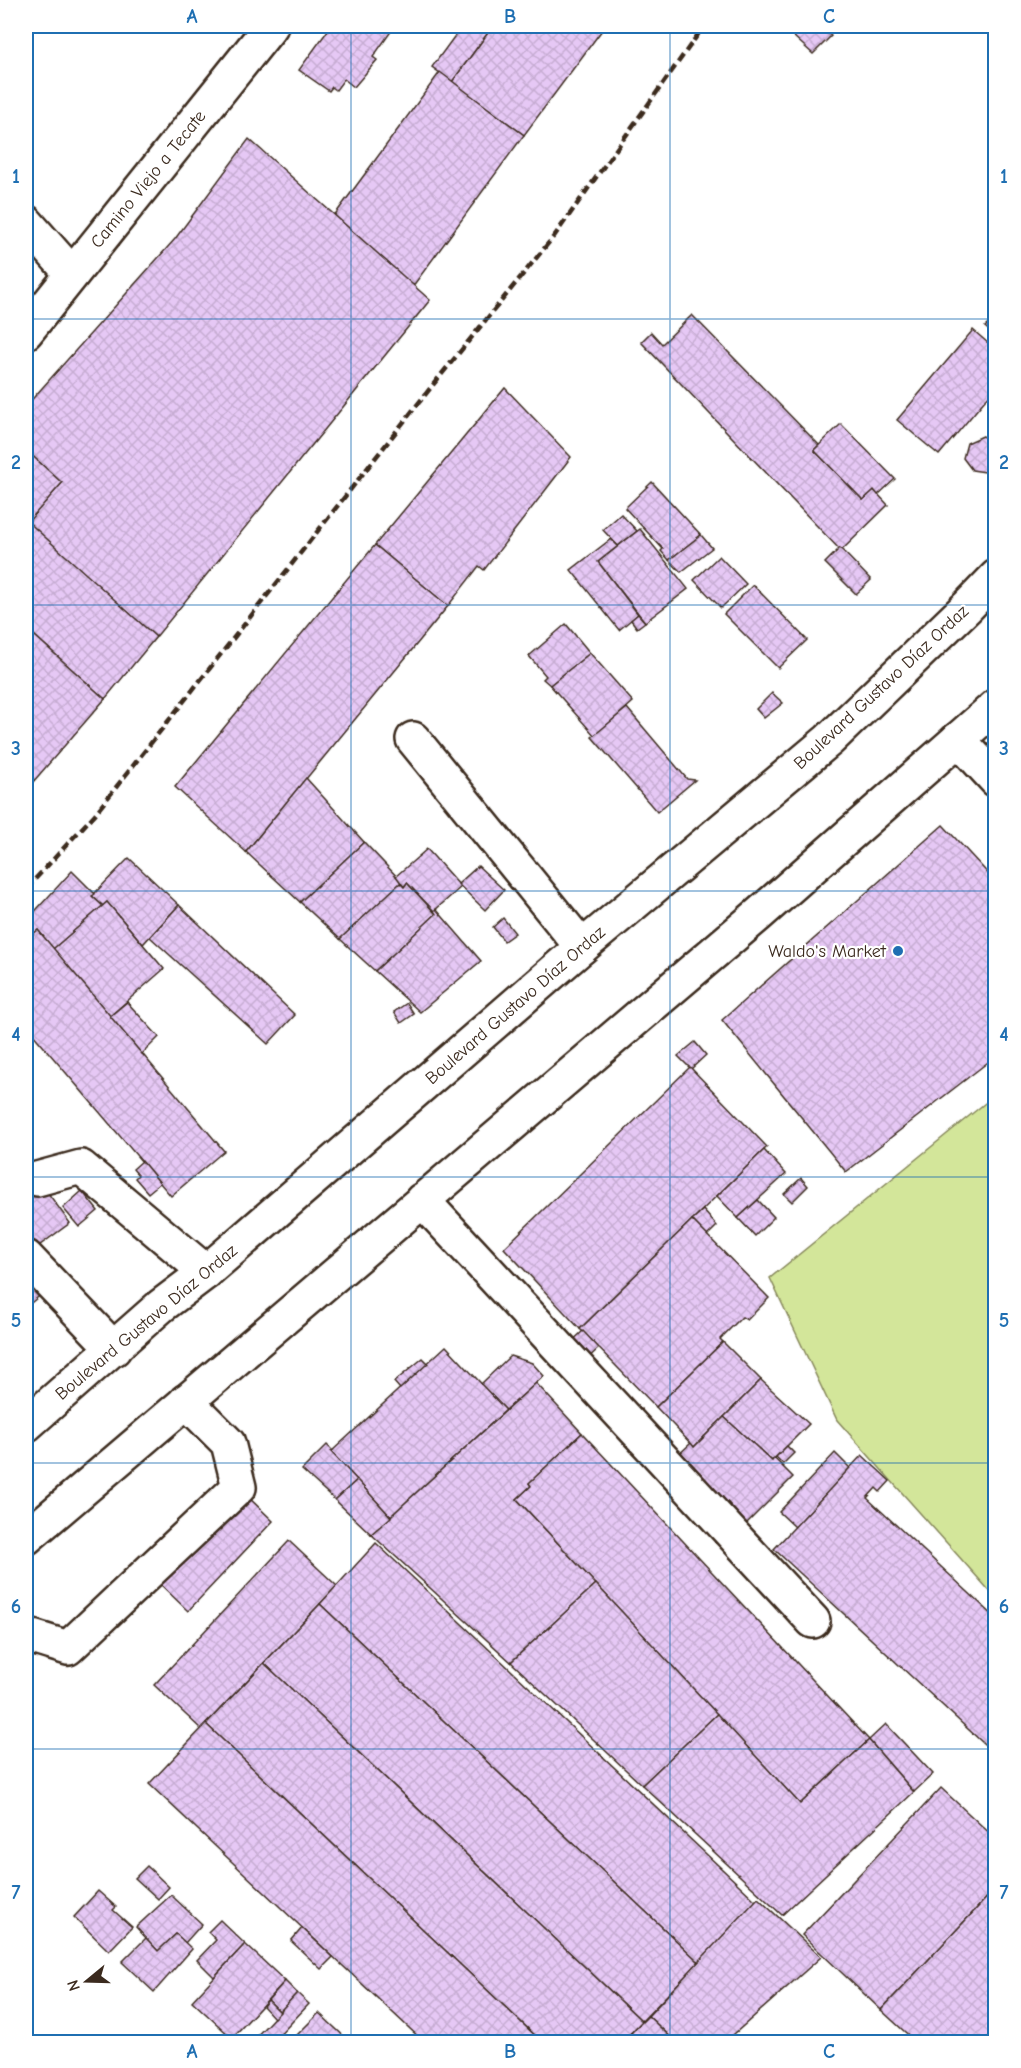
<svg xmlns="http://www.w3.org/2000/svg" width="1021" height="2068" font-family="'Comic Neue',sans-serif">
<style>
.grass{fill:#d3e69a;stroke:#87885c;stroke-width:1.5}
.building{fill:url(#building-cross-hatch);stroke:#3b2a1e;stroke-width:1.5}
.lines{fill:none;stroke-linecap:round;stroke-linejoin:round}
.minor-casing{stroke:#3b2a1e;stroke-width:38}
.major-casing{stroke:#3b2a1e;stroke-width:38}
.minor{stroke:#fff;stroke-width:33}
.major{stroke:#fff;stroke-width:33}
.rail{stroke:#3b2a1e;stroke-width:4.5;stroke-dasharray:9 4.5;stroke-linecap:butt}
.grid{fill:none;stroke:#1f6fb2;stroke-width:1.5;stroke-opacity:0.55}
.poi-dot{fill:#1f6fb2;stroke:#fff;stroke-width:2}
.labels{text-anchor:middle;stroke-width:4.5;stroke-linejoin:round;paint-order:stroke}
.street-label{font-size:18px;fill:#3b2a1e;stroke:#fff}
.poi-label{font-size:18px;fill:#3b2a1e;stroke:#fff;text-anchor:end}
.neatline{fill:none;stroke:#1f6fb2;stroke-width:2}
.grid-label{font-size:20px;text-anchor:middle;font-weight:bold;fill:#1f6fb2}
</style>
<defs>
<pattern id="building-cross-hatch" width="8" height="8" patternUnits="userSpaceOnUse" patternTransform="scale(1.5)"><rect width="8" height="8" fill="#e6c8f5"/><path d="M0 0l8 8M0 8l8-8" fill="none" stroke="#c6acd2"/></pattern>
</defs>
<rect width="100%" height="100%" fill="#fff"/>
<filter id="ink" filterUnits="userSpaceOnUse"><feTurbulence type="fractalNoise" baseFrequency=".0167" numOctaves="2"/><feDisplacementMap in="SourceGraphic" scale="12" xChannelSelector="R" yChannelSelector="G"/><feConvolveMatrix kernelMatrix="1 2 1 2 8 2 1 2 1" color-interpolation-filters="sRGB"/></filter>
<g filter="url(#ink)">
<path class="grass" d="M995,1095V1597L837,1420L770,1278Z"/>
<g class="building">
<path d="M331,26H386L392,30L373,57L377,60L354,87L344,79L336,90L332,87L329,91L299,70Z"/>
<path d="M462,26H493L452,82L432,67Z"/>
<path d="M493,26H605L524,135L452,82Z"/>
<path d="M803,26H819L831,36L813,54L793,36Z"/>
<path d="M440,72L524,135L413,286L334,216Z"/>
<path d="M249,139L430,300L156,637L27,522L62,483L26,450V406L175,239Z"/>
<path d="M692,315L819,445L814,450L863,500L874,490L888,505L841,551L641,342L651,332L662,344Z"/>
<path d="M996,317V337L985,327Z"/>
<path d="M973,330L996,350V387L939,455L897,420Z"/>
<path d="M505,388L571,457L484,570L479,566L448,606L375,545Z"/>
<path d="M841,424L895,479L878,495L874,490L863,500L814,450Z"/>
<path d="M983,436L994,446L996,462L985,472L972,470L963,458L967,443Z"/>
<path d="M26,450L62,483L28,522L26,520Z"/>
<path d="M652,482L701,535L669,560L661,551L663,549L625,508Z"/>
<path d="M621,514L637,531L618,546L603,530Z"/>
<path d="M26,520L156,637L105,699L26,628Z"/>
<path d="M640,529L688,589L645,622L598,562Z"/>
<path d="M701,535L712,548L681,572L669,560Z"/>
<path d="M611,539L618,546L598,562L638,614L619,630L571,570Z"/>
<path d="M375,545L448,606L246,852L175,787Z"/>
<path d="M840,548L871,580L856,594L825,563Z"/>
<path d="M719,556L746,584L721,608L694,580Z"/>
<path d="M753,585L807,640L778,668L724,614Z"/>
<path d="M638,614L645,622L637,628L631,620Z"/>
<path d="M566,624L590,653L550,685L543,679L546,676L529,656Z"/>
<path d="M26,628L105,699L26,790Z"/>
<path d="M590,653L633,702L595,736L550,685Z"/>
<path d="M772,693L783,703L764,718L756,709Z"/>
<path d="M627,708L687,779L695,780L657,812L592,737Z"/>
<path d="M306,778L364,842L300,902L246,852Z"/>
<path d="M943,825L996,882V1056L846,1172L722,1020Z"/>
<path d="M364,842L402,882L340,939L300,902Z"/>
<path d="M427,849L461,887L434,911L407,883L404,887L396,876Z"/>
<path d="M129,858L179,905L143,944L107,902L103,906L92,896Z"/>
<path d="M478,866L504,890L485,910L458,884Z"/>
<path d="M72,871L95,894L92,896L103,906L53,949L38,930L26,940V921Z"/>
<path d="M400,883L404,887L407,883L436,914L375,971L340,939Z"/>
<path d="M107,902L164,969L110,1016L53,949Z"/>
<path d="M179,905L295,1015L268,1044L150,937Z"/>
<path d="M436,909L481,961L420,1012L375,971L436,914L434,911Z"/>
<path d="M503,918L515,933L504,941L493,927Z"/>
<path d="M38,930L224,1151L171,1196L26,1026V940Z"/>
<path d="M127,1002L159,1037L142,1054L110,1016Z"/>
<path d="M407,1003L414,1014L401,1023L394,1012Z"/>
<path d="M695,1042L706,1055L691,1069L678,1056Z"/>
<path d="M690,1067L767,1147L580,1329L504,1248Z"/>
<path d="M764,1150L786,1174L738,1218L717,1196Z"/>
<path d="M142,1161L160,1183L148,1193L135,1178L138,1175L133,1169Z"/>
<path d="M26,1163L70,1223L36,1248L26,1234Z"/>
<path d="M801,1178L808,1186L792,1202L784,1194Z"/>
<path d="M82,1191L98,1211L79,1227L63,1208Z"/>
<path d="M758,1200L774,1217L755,1236L738,1218Z"/>
<path d="M703,1210L717,1226L707,1236L692,1220Z"/>
<path d="M692,1220L769,1298L747,1320L742,1317L720,1339L723,1342L656,1407L580,1329Z"/>
<path d="M26,1263L48,1289L26,1307Z"/>
<path d="M583,1331L599,1348L584,1362L568,1345Z"/>
<path d="M723,1342L761,1380L694,1447L656,1407Z"/>
<path d="M446,1346L506,1410L391,1517L331,1452Z"/>
<path d="M510,1356L532,1363L544,1376L506,1410L481,1384Z"/>
<path d="M423,1358L428,1363L400,1389L394,1382Z"/>
<path d="M761,1380L809,1424L772,1461L724,1417Z"/>
<path d="M536,1383L582,1433L529,1483L531,1486L517,1499L596,1584L511,1662L371,1534Z"/>
<path d="M724,1417L772,1461L774,1458L793,1477L744,1526L676,1457L691,1443L694,1447Z"/>
<path d="M582,1433L869,1740L800,1804L517,1499L531,1486L529,1483Z"/>
<path d="M327,1445L333,1451L331,1452L357,1480L335,1500L302,1470Z"/>
<path d="M787,1446L794,1453L783,1464L776,1457Z"/>
<path d="M835,1453L850,1468L795,1527L779,1512Z"/>
<path d="M862,1455L890,1481L880,1492L876,1488L867,1498L996,1618V1755L774,1549Z"/>
<path d="M357,1480L391,1517L371,1534L335,1500Z"/>
<path d="M244,1493L273,1521L188,1611L159,1583Z"/>
<path d="M289,1541L337,1586L201,1729L154,1685Z"/>
<path d="M376,1543L756,1901L699,1962L320,1604Z"/>
<path d="M596,1584L717,1714L642,1785L511,1662Z"/>
<path d="M320,1604L699,1962L642,2021L264,1663Z"/>
<path d="M264,1663L642,2021L622,2042H542L206,1724Z"/>
<path d="M717,1714L800,1804L869,1740L914,1792L782,1915L642,1785Z"/>
<path d="M206,1724L542,2042H424L149,1784Z"/>
<path d="M886,1724L933,1774L914,1792L869,1740Z"/>
<path d="M941,1788L996,1839V1888L881,2010L802,1935Z"/>
<path d="M147,1866L169,1887L158,1899L135,1878Z"/>
<path d="M996,1888V2039L992,2042H916L881,2010Z"/>
<path d="M98,1891L116,1907L113,1910L132,1927L109,1951L74,1917Z"/>
<path d="M171,1895L202,1924L185,1943L176,1934L158,1951L136,1927Z"/>
<path d="M758,1898L821,1957L725,2042H676L648,2016Z"/>
<path d="M220,1920L245,1944L214,1977L197,1960L216,1940L208,1932Z"/>
<path d="M302,1928L333,1957L321,1969L291,1941Z"/>
<path d="M176,1934L192,1949L154,1992L122,1962L146,1938L158,1951Z"/>
<path d="M245,1944L285,1981L232,2038L192,2001Z"/>
<path d="M285,1981L297,1993L280,2012L268,2000Z"/>
<path d="M297,1993L309,2004L273,2042H251Z"/>
<path d="M268,2000L280,2012L274,2018L263,2006Z"/>
<path d="M319,2013L350,2042H290Z"/>
<path d="M648,2016L676,2042H641L631,2033Z"/>
</g>
<g class="lines">
<g class="minor-casing">
<g id="minor">
<path d="M26,222L72,274"/>
<path d="M26,332L271,26"/>
<path d="M413,739L582,947"/>
<path d="M958,739L996,780"/>
<path d="M37,1179L81,1167L206,1272"/>
<path d="M422,1200L813,1621"/>
<path d="M26,1257L114,1349"/>
<path d="M26,1635L68,1648L239,1487L228,1443L186,1401"/>
</g>
</g>
<g class="major-casing">
<g id="major">
<path d="M26,1425L161,1306L206,1272L582,947L829,740L967,607L996,577"/>
<path d="M26,1538L758,915L996,706"/>
</g>
</g>
<use href="#minor" class="minor"/>
<use href="#major" class="major"/>
<path class="rail" d="M26,889L95,814L432,386L555,235L704,26"/>
</g>
</g>
<path class="grid" d="M351,26V2042M670,26V2042M26,319H996M26,605H996M26,891H996M26,1177H996M26,1463H996M26,1749H996"/>
<circle class="poi-dot" cx="898" cy="951" r="6"/>
<g class="labels">
<g class="street-label">
<text transform="translate(148 179) rotate(-51)" y="6">Camino Viejo a Tecate</text>
<text transform="translate(881 687) rotate(-43)" y="6">Boulevard Gustavo Díaz Ordaz</text>
<text transform="translate(515 1005) rotate(-41)" y="6">Boulevard Gustavo Díaz Ordaz</text>
<text transform="translate(146 1322) rotate(-40)" y="6">Boulevard Gustavo Díaz Ordaz</text>
</g>
<g class="poi-label">
<text x="886" y="957">Waldo's Market</text>
</g>
</g>
<rect width="1021" height="2068" fill="none" stroke="#fff" stroke-width="66"/>
<g transform="translate(87 1981) rotate(251)" stroke="#ffffff" stroke-width="4.5" paint-order="stroke">
<path d="M0-4.5L10 22L0 15L-10 22Z" fill="#3b2a1e"/>
<text y="-9" font-size="16" font-weight="bold" text-anchor="middle" fill="#3b2a1e">N</text>
</g>
<rect x="33" y="33" width="955" height="2002" class="neatline"/>
<g class="grid-label">
<text x="192" y="23">A</text>
<text x="510" y="23">B</text>
<text x="829" y="23">C</text>
<text x="16" y="183">1</text>
<text x="1004" y="183">1</text>
<text x="16" y="469">2</text>
<text x="1004" y="469">2</text>
<text x="16" y="755">3</text>
<text x="1004" y="755">3</text>
<text x="16" y="1041">4</text>
<text x="1004" y="1041">4</text>
<text x="16" y="1327">5</text>
<text x="1004" y="1327">5</text>
<text x="16" y="1613">6</text>
<text x="1004" y="1613">6</text>
<text x="16" y="1899">7</text>
<text x="1004" y="1899">7</text>
<text x="192" y="2058">A</text>
<text x="510" y="2058">B</text>
<text x="829" y="2058">C</text>
</g>
</svg>
